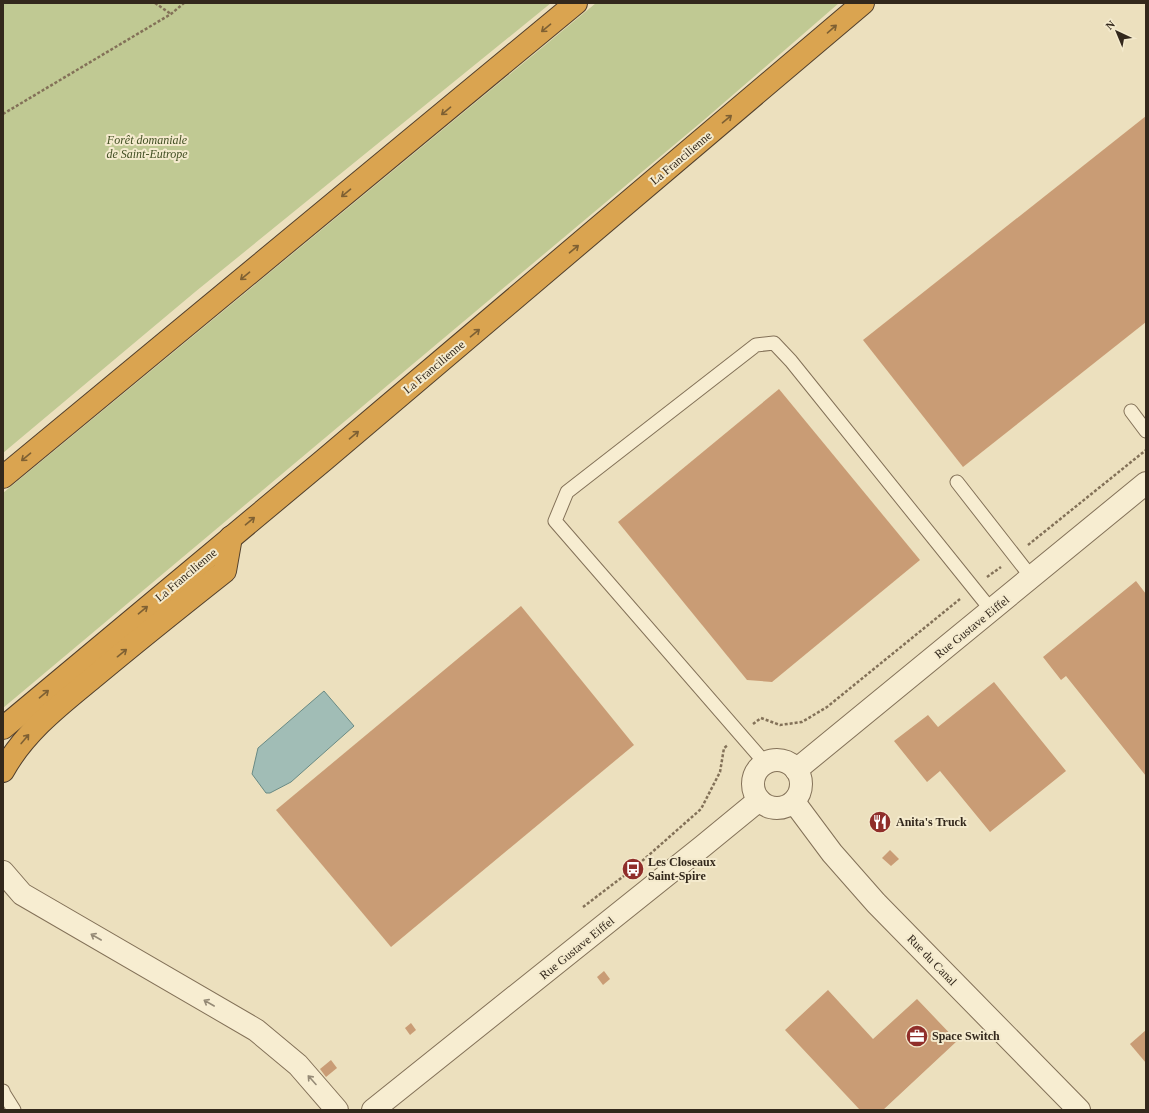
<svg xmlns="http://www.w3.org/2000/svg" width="1149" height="1113" font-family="Georgia,serif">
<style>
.green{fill:#c0c993}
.water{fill:#a1bdb6;stroke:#698a84}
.building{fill:#c99c75}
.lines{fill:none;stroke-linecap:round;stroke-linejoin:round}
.lane-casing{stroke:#837158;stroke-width:15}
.street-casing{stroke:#837158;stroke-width:24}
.highway-casing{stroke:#513f2c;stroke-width:24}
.path{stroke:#837158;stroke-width:2.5;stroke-dasharray:3 2;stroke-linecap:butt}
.lane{stroke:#f7edd1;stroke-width:13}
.street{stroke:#f7edd1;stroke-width:22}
.highway{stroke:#daa450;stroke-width:22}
.oneway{stroke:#7e6033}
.oneway2{stroke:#958a76}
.labels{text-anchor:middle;stroke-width:4;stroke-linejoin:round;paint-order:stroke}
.park-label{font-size:12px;font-style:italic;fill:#424f23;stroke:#f4eacd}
.street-label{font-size:12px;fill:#33281c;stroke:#f4eacd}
.poi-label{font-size:12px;font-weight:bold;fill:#33281c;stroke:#f4eacd;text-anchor:start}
</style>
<rect width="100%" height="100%" fill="#ece0be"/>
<g class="green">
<path d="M3,3H551L195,292L3,453Z"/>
<path d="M596,3H839L705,119L3,708V493Z"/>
</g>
<path class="water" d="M324,691L354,726L291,782L270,793H266L252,774L258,748Z"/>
<g class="building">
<path d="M1146,116V322L963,467L863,340Z"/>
<path d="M779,389L920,560L772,682L747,680L618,522Z"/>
<path d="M1136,581L1146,594V776L1066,676L1061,680L1043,657Z"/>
<path d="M521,606L634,745L391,947L276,810Z"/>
<path d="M994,682L1066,771L990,832L940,771L927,782L894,741L928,715L938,727Z"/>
<path d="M890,850L899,859L891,866L882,858Z"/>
<path d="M604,971L610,979L603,985L597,977Z"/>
<path d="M828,990L873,1039L917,999L957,1041L883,1110H860L785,1030Z"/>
<path d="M411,1023L416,1030L410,1035L405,1028Z"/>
<path d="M1146,1030V1063L1130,1044Z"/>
<path d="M331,1060L337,1068L326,1077L320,1069Z"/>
</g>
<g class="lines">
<g class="lane-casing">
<g id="lane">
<path d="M1131,411L1146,431"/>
<path d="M957,482L1032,578"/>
<path d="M766,764L555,521L567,492L756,345L774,343L791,361L992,611"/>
<path d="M3,1091L4,1094L14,1110"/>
</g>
</g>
<g class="street-casing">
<g id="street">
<circle cx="777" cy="784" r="24"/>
<path d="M796,770L1146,483"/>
<path d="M794,802L832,853L876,903L1079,1110"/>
<path d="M3,872L22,894L256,1030L298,1065L337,1110"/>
<path d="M373,1110L703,846L759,800"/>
</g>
</g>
<g class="highway-casing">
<g id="highway">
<path d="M3,477L576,3"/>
<path d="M3,728L324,460L863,3"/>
<path d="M3,771C25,731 61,704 95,676C138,640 182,605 225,571L231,537"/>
</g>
</g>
<g class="path">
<path d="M155,3L171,14"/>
<path d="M3,114L171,14L184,3"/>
<path d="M1028,545L1146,450"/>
<path d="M987,577L1001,567"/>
<path d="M753,724L761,718L780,725L802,722L827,707L960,599"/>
<path d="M583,907L633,869L701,809L720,772L724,748L728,745"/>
</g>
<use href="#lane" class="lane"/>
<use href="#street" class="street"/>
<use href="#highway" class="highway"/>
</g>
<defs><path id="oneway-shaft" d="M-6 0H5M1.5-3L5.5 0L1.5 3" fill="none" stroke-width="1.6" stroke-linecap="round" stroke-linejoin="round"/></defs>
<g class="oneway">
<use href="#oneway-shaft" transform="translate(546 28) rotate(140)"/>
<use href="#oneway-shaft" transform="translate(832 29) rotate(-41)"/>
<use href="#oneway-shaft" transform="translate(446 111) rotate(140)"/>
<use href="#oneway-shaft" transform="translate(727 119) rotate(-40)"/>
<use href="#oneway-shaft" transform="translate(346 193) rotate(140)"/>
<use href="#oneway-shaft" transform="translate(574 249) rotate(-40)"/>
<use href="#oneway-shaft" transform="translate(245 276) rotate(140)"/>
<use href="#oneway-shaft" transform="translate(475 333) rotate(-40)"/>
<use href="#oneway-shaft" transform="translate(354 435) rotate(-40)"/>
<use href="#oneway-shaft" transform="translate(26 457) rotate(140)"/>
<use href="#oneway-shaft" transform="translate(250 521) rotate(-40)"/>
<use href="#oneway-shaft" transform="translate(143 610) rotate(-40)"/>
<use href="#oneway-shaft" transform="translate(122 653) rotate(-39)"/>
<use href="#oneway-shaft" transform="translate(44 694) rotate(-40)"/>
<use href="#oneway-shaft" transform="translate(25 739) rotate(-50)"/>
</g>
<g class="oneway2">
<use href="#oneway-shaft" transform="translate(96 937) rotate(-150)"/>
<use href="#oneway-shaft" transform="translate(209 1003) rotate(-150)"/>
<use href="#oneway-shaft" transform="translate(312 1080) rotate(-132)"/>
</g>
<defs>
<g id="restaurant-disc" transform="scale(1.15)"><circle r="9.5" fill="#902e2a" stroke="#f4eacd"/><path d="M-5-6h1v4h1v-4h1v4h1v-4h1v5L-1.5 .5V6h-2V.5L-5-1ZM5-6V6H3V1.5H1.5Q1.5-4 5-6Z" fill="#fff"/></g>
<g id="bus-disc" transform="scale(1.15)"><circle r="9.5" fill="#902e2a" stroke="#f4eacd"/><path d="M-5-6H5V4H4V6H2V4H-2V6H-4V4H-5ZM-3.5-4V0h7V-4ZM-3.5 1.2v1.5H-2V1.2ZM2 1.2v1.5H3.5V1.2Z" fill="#fff"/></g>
<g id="office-disc" transform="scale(1.15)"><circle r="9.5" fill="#902e2a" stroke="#f4eacd"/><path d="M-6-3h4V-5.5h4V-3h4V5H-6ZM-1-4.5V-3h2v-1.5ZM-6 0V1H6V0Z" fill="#fff"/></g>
</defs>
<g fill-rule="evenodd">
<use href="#restaurant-disc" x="880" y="822"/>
<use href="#bus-disc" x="633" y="869"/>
<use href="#office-disc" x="917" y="1036"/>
</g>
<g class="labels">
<g class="park-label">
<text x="147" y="144">Forêt domaniale<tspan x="147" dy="14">de Saint-Eutrope</tspan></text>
</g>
<g class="street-label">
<text transform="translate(681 158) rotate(-40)" y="4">La Francilienne</text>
<text transform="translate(434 367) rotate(-40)" y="4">La Francilienne</text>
<text transform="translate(186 575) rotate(-40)" y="4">La Francilienne</text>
<text transform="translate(972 627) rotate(-39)" y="4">Rue Gustave Eiffel</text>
<text transform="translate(577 948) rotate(-39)" y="4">Rue Gustave Eiffel</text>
<text transform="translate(932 960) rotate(46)" y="4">Rue du Canal</text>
</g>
<g class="poi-label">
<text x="896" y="826">Anita's Truck</text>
<text x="648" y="866">Les Closeaux<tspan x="648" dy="14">Saint-Spire</tspan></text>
<text x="932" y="1040">Space Switch</text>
</g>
</g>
<rect width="1149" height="1113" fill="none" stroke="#33281c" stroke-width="8"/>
<g transform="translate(1117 32) rotate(316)" stroke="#f4eacd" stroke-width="3" paint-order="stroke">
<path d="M0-3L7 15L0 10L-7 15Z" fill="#33281c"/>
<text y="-6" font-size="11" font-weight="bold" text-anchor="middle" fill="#33281c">N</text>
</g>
</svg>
